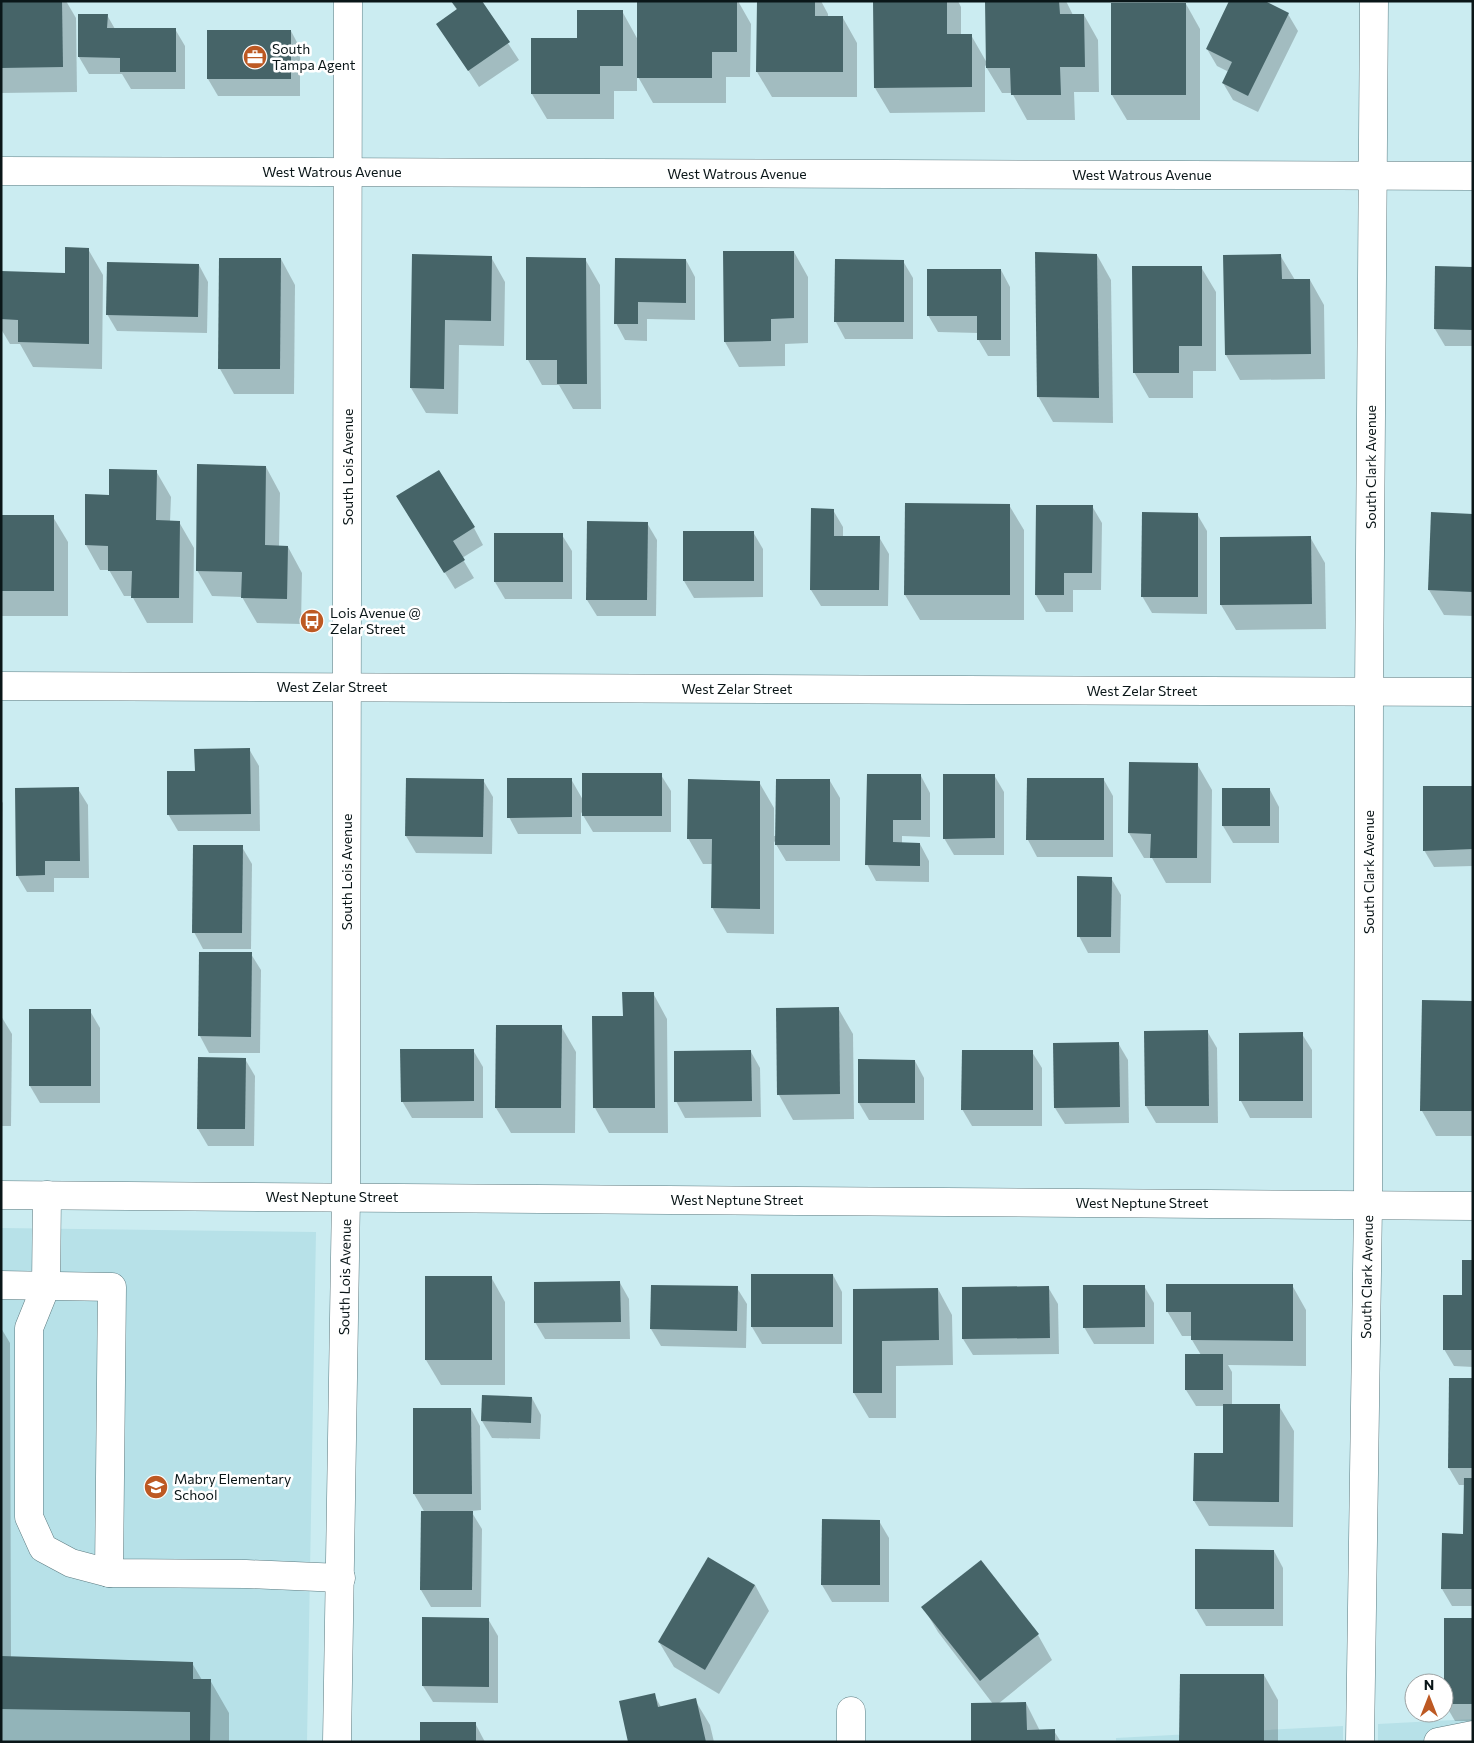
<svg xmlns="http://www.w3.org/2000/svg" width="1474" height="1743" font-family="Commissioner,sans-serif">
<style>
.built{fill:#b7e1e8}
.shadow{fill:#0003}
.building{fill:#466468}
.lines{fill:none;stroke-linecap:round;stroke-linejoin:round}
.minor-casing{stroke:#5d7b80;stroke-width:29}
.minor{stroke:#fff;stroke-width:28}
.labels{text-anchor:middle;stroke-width:5;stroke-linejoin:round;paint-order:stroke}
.poi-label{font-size:14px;fill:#0a1618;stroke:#fff;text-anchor:start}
.street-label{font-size:14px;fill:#0a1618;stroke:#fff}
</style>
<rect width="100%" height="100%" fill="#cbecf1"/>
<g class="built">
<path d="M1,1228L316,1232L307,1742H1Z"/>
<path d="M1473,1719V1738L1468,1742H1378V1724Z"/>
<path d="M1343,1726V1742H1116V1738Z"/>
</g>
<g class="shadow">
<path d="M1,1H66L76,18L77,92L1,93Z"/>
<path d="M451,1H480L519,60L479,87L438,24L457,10Z"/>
<path d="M638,1H738L751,24L750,77H726V103H653L637,75V91H614V119H547L532,94L578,39L622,11L638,40Z"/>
<path d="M758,1H821L828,14V18H843L857,43V97H772L757,72Z"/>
<path d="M875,1H958L961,7V35H971L987,63L986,1H1066L1073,15H1084L1098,40L1099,92H1074L1075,120H1027L1012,93H1002L985,65V112L890,113L875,88Z"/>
<path d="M1186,4L1200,29V120H1127L1112,95Z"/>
<path d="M1288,14L1298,31L1258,112L1233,100L1223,83L1229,72L1217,66L1207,49Z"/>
<path d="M107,15L115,29H175L185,46V89H131L122,74H89L79,57Z"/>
<path d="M291,31L300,48V96H218L208,79Z"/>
<path d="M88,249L103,275L102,369L33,367L20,344H10L1,329V272L66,274Z"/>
<path d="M794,252L808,277V343L785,344V366L739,367L725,342Z"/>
<path d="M413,255L491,257L505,282L504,346L459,345L458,414L426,413L411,388Z"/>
<path d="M1097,255L1111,280L1113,423L1053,422L1038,396Z"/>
<path d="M1280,255L1295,280H1310L1324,305L1325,379L1240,380L1226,355L1224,256Z"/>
<path d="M221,259H281L295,285L294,394H234L220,369Z"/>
<path d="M585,259L600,285L601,409H573L559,385H542L528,360Z"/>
<path d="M616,259L686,260L695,277V320L647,319V341L625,340L616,323Z"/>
<path d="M837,260L903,261L913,278V339H845L836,322Z"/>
<path d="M199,265L208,282L207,333L117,331L107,314Z"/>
<path d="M1201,267L1216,292V371H1193V398H1149L1134,372Z"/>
<path d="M1473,268V346H1445L1435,329Z"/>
<path d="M1001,270L1010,287V356H988L978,339V333L938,332L928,315Z"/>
<path d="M266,467L280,493L279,547H288L302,573L301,624L257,623L242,597L212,596L197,570Z"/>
<path d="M156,471L171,497L170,522H179L194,548L193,623H147L132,596H124L109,570H100L86,545L110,496Z"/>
<path d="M906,504L1009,505L1024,530V620H920L905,595Z"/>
<path d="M1037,506H1092L1102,523L1101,590H1073V612H1046L1036,595Z"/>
<path d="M833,510L843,527V537H879L889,554L888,606H821L811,590Z"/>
<path d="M408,513L474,528L483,545L462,558L474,578L455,589Z"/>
<path d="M1197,514L1207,531V614L1152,613L1142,596Z"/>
<path d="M1473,515V616L1444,615L1429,590Z"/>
<path d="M1,517H53L68,542V616H1Z"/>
<path d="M647,523L657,540L656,616H597L587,600Z"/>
<path d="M684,532H753L763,549V597L694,598L684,581Z"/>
<path d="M562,535L572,551V599H505L495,582Z"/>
<path d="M1310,537L1325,563L1326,629L1236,630L1221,605Z"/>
<path d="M249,749L259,766L260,831H178L168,814L196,772Z"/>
<path d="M1197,764L1212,790L1211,883H1166L1152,858H1144L1129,833Z"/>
<path d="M661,775L671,791V832H593L581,812V834H518L509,817L571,779L583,800Z"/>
<path d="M868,775L921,776L930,793V837L902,836V844H920L929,861V882L876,881L867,864Z"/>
<path d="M994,775L1004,792V855H954L944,838Z"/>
<path d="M1028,779L1104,780L1113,796V857H1037L1028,840Z"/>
<path d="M483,780L493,797L492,854L416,853L406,836Z"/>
<path d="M830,781L840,798V861H786L774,841V934L727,933L712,907L713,864H703L688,838L759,782L774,808V836H776Z"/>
<path d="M1473,787V866L1434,867L1424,850Z"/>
<path d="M78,789L88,805L89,878H54V892H27L17,875Z"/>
<path d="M1223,789L1270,790L1279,807V843H1233L1223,826Z"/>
<path d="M1,800L3,803L2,892H1Z"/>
<path d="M242,847L252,864L251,949H203L194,932Z"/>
<path d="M1111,878L1121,895L1120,953H1088L1079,936Z"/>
<path d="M251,954L261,970L260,1053H209L200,1036Z"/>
<path d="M653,993L667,1019L668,1133H609L595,1108L593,1017H624Z"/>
<path d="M1473,1002V1136H1436L1422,1111Z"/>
<path d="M838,1008L853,1034L854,1119L793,1120L779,1095Z"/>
<path d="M90,1011L100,1028V1103H40L30,1086Z"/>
<path d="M1,1016L12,1034L11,1126H1Z"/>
<path d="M561,1026L576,1052L575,1133H511L496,1108Z"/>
<path d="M1207,1031L1217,1048L1218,1123H1156L1146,1106Z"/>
<path d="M1302,1034L1312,1050V1118H1250L1241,1101Z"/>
<path d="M1118,1043L1128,1060L1129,1123L1065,1124L1055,1108Z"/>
<path d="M473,1050L483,1067V1118H412L402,1101Z"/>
<path d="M751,1052L760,1068L761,1117L685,1118L676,1101Z"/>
<path d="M1032,1052L1042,1068V1126H972L962,1109Z"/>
<path d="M245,1059L255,1076L254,1146H208L198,1129Z"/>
<path d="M860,1060L915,1061L924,1078V1120H869L859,1103Z"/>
<path d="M1473,1261V1367L1454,1366L1444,1349L1463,1297Z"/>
<path d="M833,1275L842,1292V1344H762L752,1327Z"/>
<path d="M491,1277L505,1302V1385H441L426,1360Z"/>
<path d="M620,1283L629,1299L630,1339H545L535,1322Z"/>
<path d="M1292,1285L1306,1310V1366L1228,1365L1232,1372V1405L1279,1406L1294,1431L1293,1527L1209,1526L1194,1501L1224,1454V1406H1196L1186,1390L1201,1355L1192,1340V1336H1182L1167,1311Z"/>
<path d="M652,1286L737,1288L747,1304L746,1348L661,1346L651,1329Z"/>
<path d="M1144,1286L1154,1303V1344H1094L1084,1327Z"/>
<path d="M1048,1287L1058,1304L1059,1354L973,1355L963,1339Z"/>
<path d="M938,1289L952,1315L953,1365L896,1366V1418H869L854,1393V1290Z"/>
<path d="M1,1328L10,1343L11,1658L192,1663L202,1680H210L229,1713V1742H1Z"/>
<path d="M1473,1379V1606H1452L1442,1589L1464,1535L1465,1485H1459L1449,1468Z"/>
<path d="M532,1398L541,1415L540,1439L492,1438L482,1421Z"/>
<path d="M471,1409L480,1426L481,1510L471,1511L482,1529L481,1607H431L421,1590L425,1513L414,1494V1410Z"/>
<path d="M879,1521L889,1538V1602H832L822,1585Z"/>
<path d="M1274,1551L1283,1568V1626H1206L1196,1609Z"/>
<path d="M755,1585L769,1611L719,1694L674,1667L659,1642Z"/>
<path d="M923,1607L1038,1635L1052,1660L998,1704L1026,1703L1040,1731H1054L1061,1742H972L993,1704L938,1632Z"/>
<path d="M488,1619L498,1636V1703L433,1702L423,1686Z"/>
<path d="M1473,1619V1721H1455L1445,1704Z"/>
<path d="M1264,1675L1278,1700V1742H1181Z"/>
<path d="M654,1695L661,1707L695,1700L710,1725L714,1742H629Z"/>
<path d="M475,1723L485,1742H421Z"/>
</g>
<g class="building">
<path d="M1,1H62L63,67L1,68Z"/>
<path d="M451,1H482L510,42L468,71L436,24L457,9Z"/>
<path d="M637,1H737V52H712V78H637Z"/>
<path d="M757,1H815V16H843V72H756Z"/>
<path d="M873,1H947V34H972V87L874,88Z"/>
<path d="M985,1H1059L1060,14H1084L1085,67H1060L1061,95H1011L1010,68H986Z"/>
<path d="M1229,1H1265L1289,13L1248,96L1222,83L1232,62L1206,49Z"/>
<rect x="1111" y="3" width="75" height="92"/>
<path d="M577,10H623V66H600V94H531V38H577Z"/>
<path d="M78,14H108L107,28H176V72H120V58L78,57Z"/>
<rect x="207" y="30" width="84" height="49"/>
<path d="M65,247L89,248V344L18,342V320L1,319V271L65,273Z"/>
<path d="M723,251H794V318L771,319V341L724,342Z"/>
<path d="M1035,252L1097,254L1099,398L1037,397Z"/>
<path d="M412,254L492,256L491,321L445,320L444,389L410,388Z"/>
<path d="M1281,254L1282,279H1310L1311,354L1225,355L1223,255Z"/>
<path d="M526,257L586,258L587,384H557V360H526Z"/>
<path d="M219,258H281L280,369H218Z"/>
<path d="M615,258L686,259V303L638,302V324H614Z"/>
<path d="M835,259L904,260V322H834Z"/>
<path d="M107,262L199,264L198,317L106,315Z"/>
<path d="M1132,266H1202V346H1179V373H1133Z"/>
<path d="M1435,266L1473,267V330L1434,329Z"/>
<path d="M927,269H1001V340H977V316H927Z"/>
<path d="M197,464L266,466L265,545L288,546L287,599L241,598L242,572L196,571Z"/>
<path d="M109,469L157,470L156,520L180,521L179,598H131L132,571H108V546L85,545V494L109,495Z"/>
<path d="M439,470L475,527L453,541L465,560L444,573L396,496Z"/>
<path d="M905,503L1010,504V595H904Z"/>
<path d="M1036,505H1093L1092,573H1064V595H1035Z"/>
<path d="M811,508L834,509V536H880L879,590H810Z"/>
<path d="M1142,512L1198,513V597H1141Z"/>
<path d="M1431,512L1473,514V592L1428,590Z"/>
<rect x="1" y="515" width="53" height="76"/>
<path d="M587,521L648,522L647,600H586Z"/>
<rect x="683" y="531" width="71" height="50"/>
<rect x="494" y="533" width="69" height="49"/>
<path d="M1311,536L1312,604L1220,605V537Z"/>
<path d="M250,748L251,814L167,815V771H195L194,749Z"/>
<path d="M1129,762L1198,763L1197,858H1150L1151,834L1128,833Z"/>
<rect x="582" y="773" width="80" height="43"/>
<path d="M867,774H921V820H893V842L920,843V866L865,865Z"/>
<path d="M943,774H995V838L943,839Z"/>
<path d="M406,778L484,779L483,837L405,836Z"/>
<path d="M507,778H572V817L507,818Z"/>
<path d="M1027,778H1104V840H1026Z"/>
<path d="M688,779L760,781V909L711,908L712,839H687Z"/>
<path d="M776,779H830V845H775Z"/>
<path d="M1423,786H1473V849L1423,851Z"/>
<path d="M79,787L80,861H45V875L16,876L15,788Z"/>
<rect x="1222" y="788" width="48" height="38"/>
<path d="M193,845H243L242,933H192Z"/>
<path d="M1077,876L1112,877L1111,937H1077Z"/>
<path d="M199,952H252L251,1037L198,1036Z"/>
<path d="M622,992H654L655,1108H593L592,1016H623Z"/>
<path d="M1422,1000L1473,1001V1111H1420Z"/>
<path d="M839,1007L840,1094L777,1095L776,1008Z"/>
<rect x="29" y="1009" width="62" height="77"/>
<path d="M496,1025H562L561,1108H495Z"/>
<path d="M1208,1030L1209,1106H1145L1144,1031Z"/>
<path d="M1303,1032V1101H1239V1033Z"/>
<path d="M1119,1042L1120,1107L1054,1108L1053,1043Z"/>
<path d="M400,1049H474V1101L401,1102Z"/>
<path d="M751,1050L752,1101L674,1102V1051Z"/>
<path d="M962,1050H1033V1110H961Z"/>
<path d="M198,1057L246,1058L245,1129H197Z"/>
<path d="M858,1059L915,1060V1103H858Z"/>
<path d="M1462,1260H1473V1350H1443V1295H1462Z"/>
<rect x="751" y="1274" width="82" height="53"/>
<rect x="425" y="1276" width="67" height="84"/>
<path d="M620,1281L621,1322L534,1323V1282Z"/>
<path d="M1166,1284H1293V1341L1191,1340V1312H1166Z"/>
<path d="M651,1285L738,1286L737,1331L650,1329Z"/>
<path d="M1083,1285H1145V1327L1083,1328Z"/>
<path d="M1049,1286L1050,1338L962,1339V1287Z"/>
<path d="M938,1288L939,1340L882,1341V1393H853V1289Z"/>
<rect x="1185" y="1354" width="38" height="36"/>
<path d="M1449,1378H1473V1468H1448Z"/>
<path d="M482,1395L532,1397L531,1423L481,1421Z"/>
<path d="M1223,1404H1280L1279,1502L1193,1501L1194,1453H1223Z"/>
<path d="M413,1408H471L472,1494H413Z"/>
<path d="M1464,1478H1473V1589H1441L1442,1533L1463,1534Z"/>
<path d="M421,1511H473L472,1590H420Z"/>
<path d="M822,1519L880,1520V1585H821Z"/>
<path d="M1195,1549L1274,1550V1609H1195Z"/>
<path d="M708,1557L755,1585L705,1670L658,1642Z"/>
<path d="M981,1560L1039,1634L980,1681L921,1607Z"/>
<path d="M422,1617L489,1618V1687L422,1686Z"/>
<rect x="1444" y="1618" width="29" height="86"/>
<path d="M1,1656L193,1662V1679H211L210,1742H190V1712L1,1709Z"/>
<path d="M1180,1674H1264V1742H1179Z"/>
<path d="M655,1693L658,1707L696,1698L706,1742H628L619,1701Z"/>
<path d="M1026,1702L1027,1730L1055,1729V1742H971V1703Z"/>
<rect x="420" y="1722" width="56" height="20"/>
</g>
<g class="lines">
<g class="minor-casing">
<g id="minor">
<path d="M1,171L1473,176"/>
<path d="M1,686L1473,692"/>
<path d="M1,1195L1473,1206"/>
<path d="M47,1195L46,1286L29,1328V1517L43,1548L71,1563L109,1573L246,1574L341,1578"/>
<path d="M1,1285L112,1287L109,1573"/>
<path d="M337,1742L346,1197L348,1"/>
<path d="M851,1742V1711"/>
<path d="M1360,1742L1368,1205L1369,692L1374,1"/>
<path d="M1438,1742L1473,1735"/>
</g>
</g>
<use href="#minor" class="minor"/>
</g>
<defs>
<g id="office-disc" transform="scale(1.25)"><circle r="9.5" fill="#bd5923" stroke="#fff"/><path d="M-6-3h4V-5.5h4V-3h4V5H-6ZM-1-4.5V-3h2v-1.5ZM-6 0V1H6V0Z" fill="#fff"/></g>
<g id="bus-disc" transform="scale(1.25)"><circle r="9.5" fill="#bd5923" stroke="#fff"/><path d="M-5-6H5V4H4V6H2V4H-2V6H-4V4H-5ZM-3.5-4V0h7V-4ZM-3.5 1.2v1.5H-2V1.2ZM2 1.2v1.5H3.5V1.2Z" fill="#fff"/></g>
<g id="school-disc" transform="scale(1.25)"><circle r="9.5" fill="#bd5923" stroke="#fff"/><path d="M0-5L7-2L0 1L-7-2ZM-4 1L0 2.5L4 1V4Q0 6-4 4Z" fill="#fff"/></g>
</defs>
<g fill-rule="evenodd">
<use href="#office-disc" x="255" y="57"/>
<use href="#bus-disc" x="312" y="621"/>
<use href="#school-disc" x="156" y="1487"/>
</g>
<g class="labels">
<g class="poi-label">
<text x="272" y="54">South<tspan x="272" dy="16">Tampa Agent</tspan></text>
<text x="330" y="618">Lois Avenue @<tspan x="330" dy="16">Zelar Street</tspan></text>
<text x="174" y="1484">Mabry Elementary<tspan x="174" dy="16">School</tspan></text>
</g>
<g class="street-label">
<text x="332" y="177">West Watrous Avenue</text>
<text x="737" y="179">West Watrous Avenue</text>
<text x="1142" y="180">West Watrous Avenue</text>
<text transform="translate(348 467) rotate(-90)" y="5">South Lois Avenue</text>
<text transform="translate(1371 467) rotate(-90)" y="5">South Clark Avenue</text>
<text x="332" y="692">West Zelar Street</text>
<text x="737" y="694">West Zelar Street</text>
<text x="1142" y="696">West Zelar Street</text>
<text transform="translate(347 872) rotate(-90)" y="5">South Lois Avenue</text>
<text transform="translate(1369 872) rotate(-90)" y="5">South Clark Avenue</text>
<text x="332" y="1202">West Neptune Street</text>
<text x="737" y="1205">West Neptune Street</text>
<text x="1142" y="1208">West Neptune Street</text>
<text transform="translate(345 1277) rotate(-89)" y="5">South Lois Avenue</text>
<text transform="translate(1367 1277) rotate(-89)" y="5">South Clark Avenue</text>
</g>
</g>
<rect width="1474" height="1743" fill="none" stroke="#0a1618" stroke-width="5"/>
<g transform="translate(1429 1698)"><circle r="24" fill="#ffffff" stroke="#9da2a3"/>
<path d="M0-4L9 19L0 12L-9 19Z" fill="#bd5923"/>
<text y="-8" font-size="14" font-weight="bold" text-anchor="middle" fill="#0a1618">N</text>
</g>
</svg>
